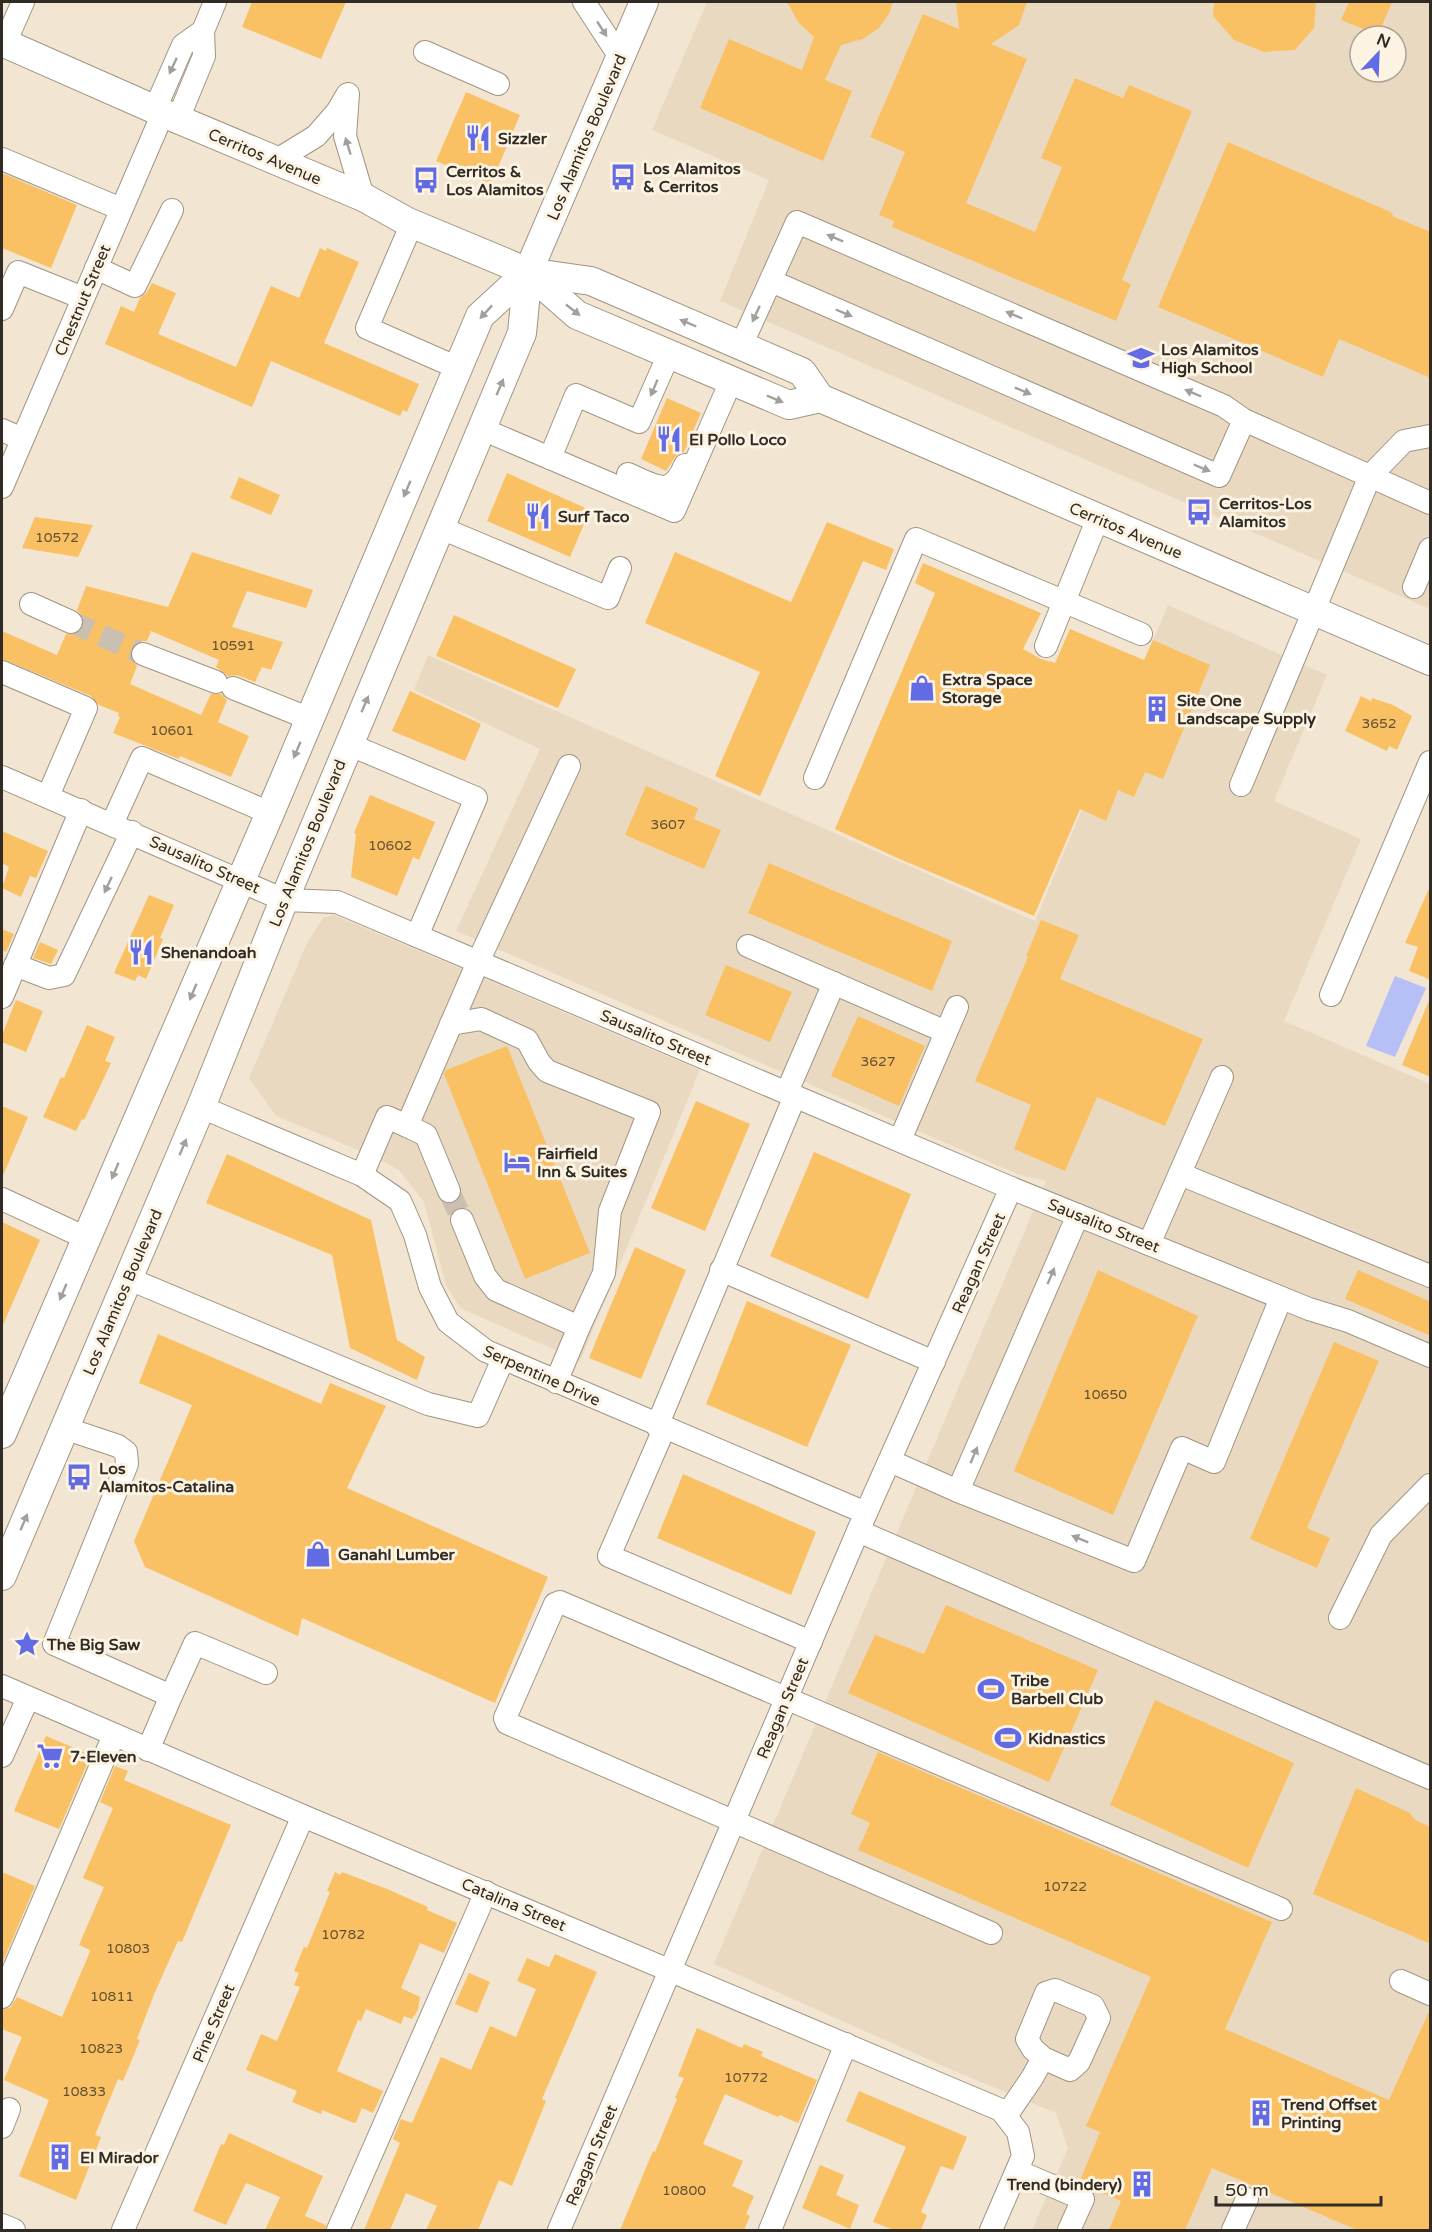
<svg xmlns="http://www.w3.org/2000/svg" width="1432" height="2232" font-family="'Varela Round',sans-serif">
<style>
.built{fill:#ead9c1;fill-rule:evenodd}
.water{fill:#b6c0f6}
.building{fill:#fac164}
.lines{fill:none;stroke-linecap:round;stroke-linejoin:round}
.minor-tunnel{stroke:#cbc0af;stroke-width:22;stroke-dasharray:22 11;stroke-linecap:butt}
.minor-casing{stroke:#a09583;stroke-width:24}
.major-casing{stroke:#a09583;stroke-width:30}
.minor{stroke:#fff;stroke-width:22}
.major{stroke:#fff;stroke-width:28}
.oneway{fill:#a2a09c}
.labels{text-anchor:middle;stroke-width:6;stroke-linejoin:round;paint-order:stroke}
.number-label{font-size:14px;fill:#625034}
.street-label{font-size:16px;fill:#302b24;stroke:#fdf3e3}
.poi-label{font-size:16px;font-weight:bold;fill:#302b24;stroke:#fdf3e3;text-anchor:start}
</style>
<rect width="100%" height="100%" fill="#f2e5d2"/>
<g class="built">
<path d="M707,2H1430V609L720,301L769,180L652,130ZM1360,36H1396V72H1360Z"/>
<path d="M1168,605L1327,675L1274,801L1361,839L1284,1021L1430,1084V2230H1032L1068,2148L1056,2113L959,2073L714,1964L1046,1181L1020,1175L456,931L540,749L414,690L428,655L1035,921Z"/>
<path d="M334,915L700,1070L580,1361L460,1308L446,1285L424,1202L399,1170L375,1157L276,1116L249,1078L308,941L323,918Z"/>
</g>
<path class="water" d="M1395,976L1426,988L1395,1057L1366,1046Z"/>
<g class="building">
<path d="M252,2H346L321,59L242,27Z"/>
<path d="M787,2H893L889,14L879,28L863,39L841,45L825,80L852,91L823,161L700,108L729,39L802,70L814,37L798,22Z"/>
<path d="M956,2H1027L1019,25L991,44L1027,59L966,203L1035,232L1062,167L1041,158L1075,78L1123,98L1129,85L1192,111L1122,280L1131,284L1116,321L892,227L894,221L879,215L905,152L870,137L923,14L959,29Z"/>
<path d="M1214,2H1316L1314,28L1295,50L1264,52L1234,40L1213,16Z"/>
<path d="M1349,2H1392L1378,35L1341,20Z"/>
<path d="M466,92L520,115L491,184L436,161Z"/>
<path d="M1228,142L1393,213L1392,216L1431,232V378L1339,339L1323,377L1158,307Z"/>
<path d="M2,173L77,205L51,268L2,248Z"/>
<path d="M320,248L326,251L327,248L359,262L324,343L419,384L407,412L403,410L400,416L271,361L252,407L105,344L121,306L134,312L140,298L147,292L152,283L176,293L158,334L236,367L271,286L299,298Z"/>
<path d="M667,398L701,413L684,452L677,454L666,471L641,459Z"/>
<path d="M507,473L590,510L570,557L487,521Z"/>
<path d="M239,477L280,495L271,515L230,498Z"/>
<path d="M35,517L93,525L78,557L22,548Z"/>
<path d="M827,522L894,549L886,570L863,561L760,796L715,776L760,672L645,623L675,552L791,602Z"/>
<path d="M192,552L313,590L306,608L247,591L232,627L283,642L271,670L262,667L255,682L237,675L228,676L216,667L219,660L151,631L147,641H140L131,649L130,657L137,666L130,684L201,715L211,694H221L227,700L218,722L249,736L231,777L180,756L179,759L113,733L120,717L118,716L119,713L99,705L91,696L2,659V631L57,655L66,634L78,633L83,627L82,615L77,610L86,586L168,607Z"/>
<path d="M923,563L1041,613L1023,649L1041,659L1055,663L1070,629L1144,660L1153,640L1210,665L1163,779L1145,772L1134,797L1118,790L1106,821L1080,809L1034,916L895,857L835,829L935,593L915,583Z"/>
<path d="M454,615L576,669L558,708L436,656Z"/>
<path d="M410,691L481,724L465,761L392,731Z"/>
<path d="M1361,696L1371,701L1372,698L1393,705L1412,716L1397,750L1389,746L1387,751L1345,731Z"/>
<path d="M646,786L698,808L694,819L721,830L704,869L625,835Z"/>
<path d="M370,795L435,822L419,860L413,857L397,896L351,877L356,834L354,833Z"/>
<path d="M2,831L48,851L36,878L30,876L21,897L2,888L9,867L2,863Z"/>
<path d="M769,863L952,941L932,991L748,913Z"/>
<path d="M1431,884V980L1409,971L1418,947L1405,943Z"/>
<path d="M149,895L174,905L160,938L163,939L146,979L138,975L135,981L114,973Z"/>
<path d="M1041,920L1079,935L1060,979L1203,1039L1165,1126L1097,1097L1065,1171L1014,1149L1031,1105L975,1081L1028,957L1026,956Z"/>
<path d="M2,929L14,934L6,952L2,950Z"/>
<path d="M40,942L58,950L51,964L33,958Z"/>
<path d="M726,965L792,992L770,1042L705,1015Z"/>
<path d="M1430,998H1431V1077L1402,1065Z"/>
<path d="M16,1000L43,1011L26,1052L2,1042V1035Z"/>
<path d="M858,1016L925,1046L899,1106L831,1076Z"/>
<path d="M87,1025L115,1037L105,1061L111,1063L84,1120L82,1119L76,1131L43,1117L61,1077L64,1078Z"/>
<path d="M507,1046L590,1253L525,1279L444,1074L446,1070Z"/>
<path d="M696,1101L750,1124L705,1231L651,1208Z"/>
<path d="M2,1106L28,1117L2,1178Z"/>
<path d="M814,1152L911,1194L868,1299L770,1256Z"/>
<path d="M227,1154L371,1220L397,1340L425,1357L417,1380L350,1348L332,1255L206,1203Z"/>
<path d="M2,1222L40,1240L2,1327Z"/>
<path d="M635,1247L686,1270L641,1379L589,1358Z"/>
<path d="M1098,1270L1198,1316L1113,1515L1014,1471Z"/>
<path d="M1358,1270L1431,1302V1336L1345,1299Z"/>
<path d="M747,1301L851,1345L807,1447L706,1404Z"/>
<path d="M158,1334L321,1404L330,1383L386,1406L347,1488L548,1577L495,1703L302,1618L298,1636L145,1567L134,1541L192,1405L139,1383Z"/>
<path d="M1334,1342L1379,1361L1307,1528L1330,1538L1317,1568L1250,1539Z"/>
<path d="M683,1474L816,1532L791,1595L657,1538Z"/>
<path d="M946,1605L1098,1670L1049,1782L848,1693L875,1635L924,1654Z"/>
<path d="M1155,1700L1294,1763L1248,1868L1110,1805Z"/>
<path d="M46,1736L91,1755L59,1829L14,1811Z"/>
<path d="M878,1752L1272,1922L1225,2029L1389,2100L1431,2007V2230H1357L1212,2168L1185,2230H1109L1121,2201L1079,2183L1100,2132L1086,2126L1151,1977L858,1850L870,1823L851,1814Z"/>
<path d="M115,1766L128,1771L124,1780L231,1825L182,1942L178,1941L155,1992L137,2039L140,2040L123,2081L118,2079L95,2135L101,2137L76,2200L19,2176L49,2100L4,2080L22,2037L2,2029V2010L11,2007L17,1997L62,2017L89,1954L90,1950L79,1945L104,1887L83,1878L113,1808L100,1802Z"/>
<path d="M1356,1788L1410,1813L1415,1820L1431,1827V1944L1313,1894Z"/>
<path d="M2,1872L35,1886L2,1964Z"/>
<path d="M335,1872L340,1875L342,1872L387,1889L428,1907L427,1910L457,1923L444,1953L420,1943L401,1988L420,1997L418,2010L412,2019L404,2016L401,2024L366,2009L361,2021L358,2020L337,2071L383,2091L373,2113L362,2108L356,2122L354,2123L322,2110L321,2114L292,2102L297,2091L246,2070L261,2034L277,2041L300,1987L294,1985L299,1973L294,1971L304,1947L307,1948L330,1892L327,1891Z"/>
<path d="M555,1954L597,1972L542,2099L546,2101L512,2186L499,2180L478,2230H426L437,2206L406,2193L390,2230H364L400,2143L393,2139L401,2119L412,2123L441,2057L471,2070L490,2026L516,2037L536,1989L517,1981L527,1958L549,1967Z"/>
<path d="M469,1973L490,1982L477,2013L455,2004Z"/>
<path d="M697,2028L742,2048L744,2044L763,2052L761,2056L817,2080L798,2123L780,2115L778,2117L725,2094L703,2144L743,2161L732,2186L754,2196L746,2214L750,2216L744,2230H620L653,2151L655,2152L677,2099L675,2098L684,2078L678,2076Z"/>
<path d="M859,2091L967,2137L953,2170L941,2166L921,2212L927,2215L921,2230H894L873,2222L906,2147L846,2121Z"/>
<path d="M229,2133L323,2176L305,2216L326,2225L325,2230H265L280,2197L246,2183L226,2225L193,2211L221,2144L224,2145Z"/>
<path d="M820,2165L844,2175L836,2195L859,2205L850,2229L802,2208Z"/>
</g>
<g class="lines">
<g class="minor-tunnel">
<path d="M71,622L143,654"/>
<path d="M449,1191L462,1220"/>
</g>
<g class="minor-casing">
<g id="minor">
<path d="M584,2L620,57"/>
<path d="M5,43L23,2"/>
<path d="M425,52L498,84"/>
<path d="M348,94L345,136L363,197"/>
<path d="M155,109L183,45L203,31"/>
<path d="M178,119L204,56L203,31L215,2"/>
<path d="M2,159L121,209"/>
<path d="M277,160L316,136L337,112L347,95"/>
<path d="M412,223L367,328L458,368"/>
<path d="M96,268L135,286L172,210"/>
<path d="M771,281L1219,476L1244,420"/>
<path d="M2,309L18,272L83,298"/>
<path d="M741,346L797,222L1224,406L1244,420L1430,503"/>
<path d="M482,429L674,511L731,381"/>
<path d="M2,430L22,439"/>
<path d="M550,458L576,395L639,422L669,354"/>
<path d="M628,474C655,486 671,499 685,465"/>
<path d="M2,487L163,113"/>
<path d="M441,528L608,598L620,568"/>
<path d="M1414,587L1430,549"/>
<path d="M31,604L71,622"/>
<path d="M1046,646L1098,518"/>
<path d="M143,654L216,682"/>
<path d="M2,672L86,708L48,796"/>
<path d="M233,688L310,719"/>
<path d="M348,744L476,798L417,936"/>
<path d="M2,777L284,900L337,902L1011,1188L1309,1309L1348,1321L1430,1356"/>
<path d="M815,778L916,539L1141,634"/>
<path d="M1241,785L1370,476L1404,441L1430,436"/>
<path d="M112,824L142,758L270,813"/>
<path d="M748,946L946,1032"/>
<path d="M15,965L49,978L64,975L132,832"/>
<path d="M1331,995L1430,762"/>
<path d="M2,997L81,810"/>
<path d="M451,1024L481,1019L527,1040L539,1062L547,1071L649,1112L610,1211L604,1273L579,1327L496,1290L485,1276L462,1220"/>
<path d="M787,1092L834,983"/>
<path d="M201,1107L362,1175L400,1201L415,1235L430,1287L448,1322L486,1351L866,1513"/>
<path d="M407,1126L426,1135L449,1191"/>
<path d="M900,1140L957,1007"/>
<path d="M1180,1174L1430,1276"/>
<path d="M362,1175L387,1117L407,1126L478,962L569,766"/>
<path d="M2,1199L86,1238"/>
<path d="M1078,1215L958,1491L1134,1561L1182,1448L1214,1462L1281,1298"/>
<path d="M1149,1244L1222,1077"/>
<path d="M721,1270L934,1362"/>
<path d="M127,1278L428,1404L478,1416L503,1359"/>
<path d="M556,1382L579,1327"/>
<path d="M657,1426L795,1096"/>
<path d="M64,1428L118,1446L126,1452L127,1464L54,1644L171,1696L148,1750"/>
<path d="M664,1429L609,1556L811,1642"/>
<path d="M890,1461L958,1491"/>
<path d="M858,1531L1430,1778"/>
<path d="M1340,1618L1381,1535L1430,1485"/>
<path d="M2,1686L303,1816L1001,2110L1018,2132L1023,2156L991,2230"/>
<path d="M171,1696L195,1643L266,1673"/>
<path d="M2,1756L28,1698"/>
<path d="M991,1933L507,1723L505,1718L555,1604L560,1602L1281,1909"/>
<path d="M1401,1981L1430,1994"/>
<path d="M2,1997L114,1735"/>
<path d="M1006,2116L1032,2078L1043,2058L1070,2070L1079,2062L1099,2018L1093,2006L1055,1990L1046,1993L1027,2039L1033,2049L1043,2058"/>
<path d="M2,2127L9,2109"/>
<path d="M1017,2171L1083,2199L1069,2230"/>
<path d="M2,2225L14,2230"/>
<path d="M123,2230L303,1816"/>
<path d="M338,2230L486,1892"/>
<path d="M559,2230L858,1531L1011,1188"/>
<path d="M770,2230L846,2044"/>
<path d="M1233,2230L1247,2199"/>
</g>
</g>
<g class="major-casing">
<g id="major">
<path d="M2,42L163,113L363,197L408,222L528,272L591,281L802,372L820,398L1430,661"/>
<path d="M528,272L577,315L789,405L820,398"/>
<path d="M2,1434L270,813L480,316L528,272"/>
<path d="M2,1576L201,1107L284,900L522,333L528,272L644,2"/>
</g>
</g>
<use href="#minor" class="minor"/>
<use href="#major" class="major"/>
</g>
<defs><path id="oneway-solid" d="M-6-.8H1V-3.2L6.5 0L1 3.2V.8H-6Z" transform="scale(1.5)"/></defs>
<g class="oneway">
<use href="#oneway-solid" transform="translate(602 29) rotate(57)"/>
<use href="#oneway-solid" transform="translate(173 66) rotate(115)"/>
<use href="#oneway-solid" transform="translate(348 146) rotate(-107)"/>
<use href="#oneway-solid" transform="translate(835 238) rotate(-157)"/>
<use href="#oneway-solid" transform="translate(573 310) rotate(38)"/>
<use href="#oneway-solid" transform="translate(486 312) rotate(133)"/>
<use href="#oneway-solid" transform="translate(844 313) rotate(23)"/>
<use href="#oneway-solid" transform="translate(756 314) rotate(115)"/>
<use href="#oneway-solid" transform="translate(1014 315) rotate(-157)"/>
<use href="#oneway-solid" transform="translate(688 323) rotate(-157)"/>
<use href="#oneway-solid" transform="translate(500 387) rotate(-67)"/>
<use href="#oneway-solid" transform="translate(654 388) rotate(113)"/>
<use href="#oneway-solid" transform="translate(1023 391) rotate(23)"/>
<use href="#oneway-solid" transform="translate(1193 393) rotate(-157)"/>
<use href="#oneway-solid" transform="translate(775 399) rotate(23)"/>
<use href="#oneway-solid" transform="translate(1202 468) rotate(23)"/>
<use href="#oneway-solid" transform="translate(407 489) rotate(113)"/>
<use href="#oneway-solid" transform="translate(365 704) rotate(-67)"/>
<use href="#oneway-solid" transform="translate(297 750) rotate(113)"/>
<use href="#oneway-solid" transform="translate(108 885) rotate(115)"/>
<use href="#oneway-solid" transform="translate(193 992) rotate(113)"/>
<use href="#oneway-solid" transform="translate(183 1147) rotate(-67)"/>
<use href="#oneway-solid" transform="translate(115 1171) rotate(113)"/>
<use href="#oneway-solid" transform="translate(1051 1276) rotate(-67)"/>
<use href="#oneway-solid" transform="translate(63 1292) rotate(113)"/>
<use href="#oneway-solid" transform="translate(974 1455) rotate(-67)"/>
<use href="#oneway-solid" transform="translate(24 1522) rotate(-67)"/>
<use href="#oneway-solid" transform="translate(1080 1539) rotate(-158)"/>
</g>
<defs>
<g id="restaurant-bare" transform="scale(2.07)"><path d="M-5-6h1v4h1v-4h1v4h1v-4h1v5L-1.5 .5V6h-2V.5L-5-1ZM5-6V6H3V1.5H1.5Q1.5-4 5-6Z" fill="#626be3" stroke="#fdf3e3" stroke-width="2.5" paint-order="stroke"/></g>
<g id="bus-bare" transform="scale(2.07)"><path d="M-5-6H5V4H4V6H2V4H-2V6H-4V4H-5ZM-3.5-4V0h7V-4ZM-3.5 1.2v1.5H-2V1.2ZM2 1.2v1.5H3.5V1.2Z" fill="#626be3" stroke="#fdf3e3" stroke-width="2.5" paint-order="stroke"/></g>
<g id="school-bare" transform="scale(2.07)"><path d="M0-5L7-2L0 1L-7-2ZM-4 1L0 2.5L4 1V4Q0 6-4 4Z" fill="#626be3" stroke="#fdf3e3" stroke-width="2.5" paint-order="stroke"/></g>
<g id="shop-bare" transform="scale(2.07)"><path d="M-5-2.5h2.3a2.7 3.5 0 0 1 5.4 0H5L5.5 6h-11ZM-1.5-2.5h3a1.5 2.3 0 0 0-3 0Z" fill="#626be3" stroke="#fdf3e3" stroke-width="2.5" paint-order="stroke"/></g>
<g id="building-bare" transform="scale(2.07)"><path d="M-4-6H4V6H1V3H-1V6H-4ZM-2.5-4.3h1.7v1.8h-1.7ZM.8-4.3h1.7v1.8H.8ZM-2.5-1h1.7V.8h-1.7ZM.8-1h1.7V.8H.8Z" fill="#626be3" stroke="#fdf3e3" stroke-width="2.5" paint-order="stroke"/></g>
<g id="hotel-bare" transform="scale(2.07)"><path d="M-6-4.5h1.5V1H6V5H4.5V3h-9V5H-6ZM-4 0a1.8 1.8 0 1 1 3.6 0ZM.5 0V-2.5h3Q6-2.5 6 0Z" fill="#626be3" stroke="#fdf3e3" stroke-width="2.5" paint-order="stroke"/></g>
<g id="sight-bare" transform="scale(2.07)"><path d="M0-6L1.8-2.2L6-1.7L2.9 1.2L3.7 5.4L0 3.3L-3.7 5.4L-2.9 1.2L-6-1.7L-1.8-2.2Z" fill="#626be3" stroke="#fdf3e3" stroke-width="2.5" paint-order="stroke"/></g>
<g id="stadium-bare" transform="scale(2.07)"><path d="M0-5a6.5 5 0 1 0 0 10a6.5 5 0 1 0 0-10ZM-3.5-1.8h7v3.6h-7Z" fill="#626be3" stroke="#fdf3e3" stroke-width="2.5" paint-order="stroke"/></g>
<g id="supermarket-bare" transform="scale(2.07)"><path d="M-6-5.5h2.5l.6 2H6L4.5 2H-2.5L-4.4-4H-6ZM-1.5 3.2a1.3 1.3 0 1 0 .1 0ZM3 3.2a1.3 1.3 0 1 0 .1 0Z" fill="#626be3" stroke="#fdf3e3" stroke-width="2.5" paint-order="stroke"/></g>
</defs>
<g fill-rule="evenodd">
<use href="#restaurant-bare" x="478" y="138"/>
<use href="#bus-bare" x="623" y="177"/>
<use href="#bus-bare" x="426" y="180"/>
<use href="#school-bare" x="1141" y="358"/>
<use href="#restaurant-bare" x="669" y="439"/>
<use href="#bus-bare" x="1199" y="512"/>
<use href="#restaurant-bare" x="538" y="516"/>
<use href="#shop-bare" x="922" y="688"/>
<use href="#building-bare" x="1157" y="709"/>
<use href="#restaurant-bare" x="141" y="952"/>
<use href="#hotel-bare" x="517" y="1162"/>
<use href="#bus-bare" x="79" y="1477"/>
<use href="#shop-bare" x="318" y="1554"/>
<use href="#sight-bare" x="27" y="1644"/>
<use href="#stadium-bare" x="991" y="1689"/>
<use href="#stadium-bare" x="1008" y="1738"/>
<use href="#supermarket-bare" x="50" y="1756"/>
<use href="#building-bare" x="1261" y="2113"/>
<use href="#building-bare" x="60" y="2157"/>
<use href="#building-bare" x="1142" y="2184"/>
</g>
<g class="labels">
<g class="number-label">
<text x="57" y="542">10572</text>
<text x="233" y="650">10591</text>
<text x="1379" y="728">3652</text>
<text x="172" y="735">10601</text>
<text x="668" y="829">3607</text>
<text x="390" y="850">10602</text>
<text x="878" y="1066">3627</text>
<text x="1105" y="1399">10650</text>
<text x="1065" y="1891">10722</text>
<text x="343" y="1939">10782</text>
<text x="128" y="1953">10803</text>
<text x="112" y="2001">10811</text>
<text x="101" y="2053">10823</text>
<text x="746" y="2082">10772</text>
<text x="84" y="2096">10833</text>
<text x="684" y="2195">10800</text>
</g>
<g class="street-label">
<text transform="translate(586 137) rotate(-67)" y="6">Los Alamitos Boulevard</text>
<text transform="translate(265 156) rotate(23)" y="6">Cerritos Avenue</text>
<text transform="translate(82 300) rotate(-67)" y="6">Chestnut Street</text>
<text transform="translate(1126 530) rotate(23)" y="6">Cerritos Avenue</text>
<text transform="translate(307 843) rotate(-68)" y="6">Los Alamitos Boulevard</text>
<text transform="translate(205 864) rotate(24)" y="6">Sausalito Street</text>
<text transform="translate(656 1037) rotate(23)" y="6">Sausalito Street</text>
<text transform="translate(1104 1225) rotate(22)" y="6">Sausalito Street</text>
<text transform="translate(978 1263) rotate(-66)" y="6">Reagan Street</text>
<text transform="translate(122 1292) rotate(-67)" y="6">Los Alamitos Boulevard</text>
<text transform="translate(542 1375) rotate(24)" y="6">Serpentine Drive</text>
<text transform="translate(782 1708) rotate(-67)" y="6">Reagan Street</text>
<text transform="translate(514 1904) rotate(23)" y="6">Catalina Street</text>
<text transform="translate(213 2023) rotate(-67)" y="6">Pine Street</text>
<text transform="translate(591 2155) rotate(-67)" y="6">Reagan Street</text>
</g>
<g class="poi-label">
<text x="498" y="144">Sizzler</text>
<text x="643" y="174">Los Alamitos<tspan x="643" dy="18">&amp; Cerritos</tspan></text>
<text x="446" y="177">Cerritos &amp;<tspan x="446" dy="18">Los Alamitos</tspan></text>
<text x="1161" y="355">Los Alamitos<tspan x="1161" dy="18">High School</tspan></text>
<text x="689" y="445">El Pollo Loco</text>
<text x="1219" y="509">Cerritos-Los<tspan x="1219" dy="18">Alamitos</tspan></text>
<text x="558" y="522">Surf Taco</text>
<text x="942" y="685">Extra Space<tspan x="942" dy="18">Storage</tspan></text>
<text x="1177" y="706">Site One<tspan x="1177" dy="18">Landscape Supply</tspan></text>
<text x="161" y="958">Shenandoah</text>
<text x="537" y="1159">Fairfield<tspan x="537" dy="18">Inn &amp; Suites</tspan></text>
<text x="99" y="1474">Los<tspan x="99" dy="18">Alamitos-Catalina</tspan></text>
<text x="338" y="1560">Ganahl Lumber</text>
<text x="47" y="1650">The Big Saw</text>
<text x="1011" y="1686">Tribe<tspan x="1011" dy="18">Barbell Club</tspan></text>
<text x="1028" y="1744">Kidnastics</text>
<text x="70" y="1762">7-Eleven</text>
<text x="1281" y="2110">Trend Offset<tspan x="1281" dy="18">Printing</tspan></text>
<text x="80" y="2163">El Mirador</text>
<text x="1122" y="2190" text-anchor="end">Trend (bindery)</text>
</g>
</g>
<rect width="1432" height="2232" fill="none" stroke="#302b24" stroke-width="6"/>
<g transform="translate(1378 54) rotate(23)"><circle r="28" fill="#fdf3e3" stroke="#aba397" stroke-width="1.5"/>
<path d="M0-4.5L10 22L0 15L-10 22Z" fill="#626be3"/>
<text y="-9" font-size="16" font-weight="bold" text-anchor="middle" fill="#302b24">N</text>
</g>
<path d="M1216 2196v9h165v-9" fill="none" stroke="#302b24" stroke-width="3"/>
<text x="1225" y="2196" font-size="18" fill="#302b24" stroke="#fdf3e3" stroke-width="4.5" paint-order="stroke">50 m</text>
</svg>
